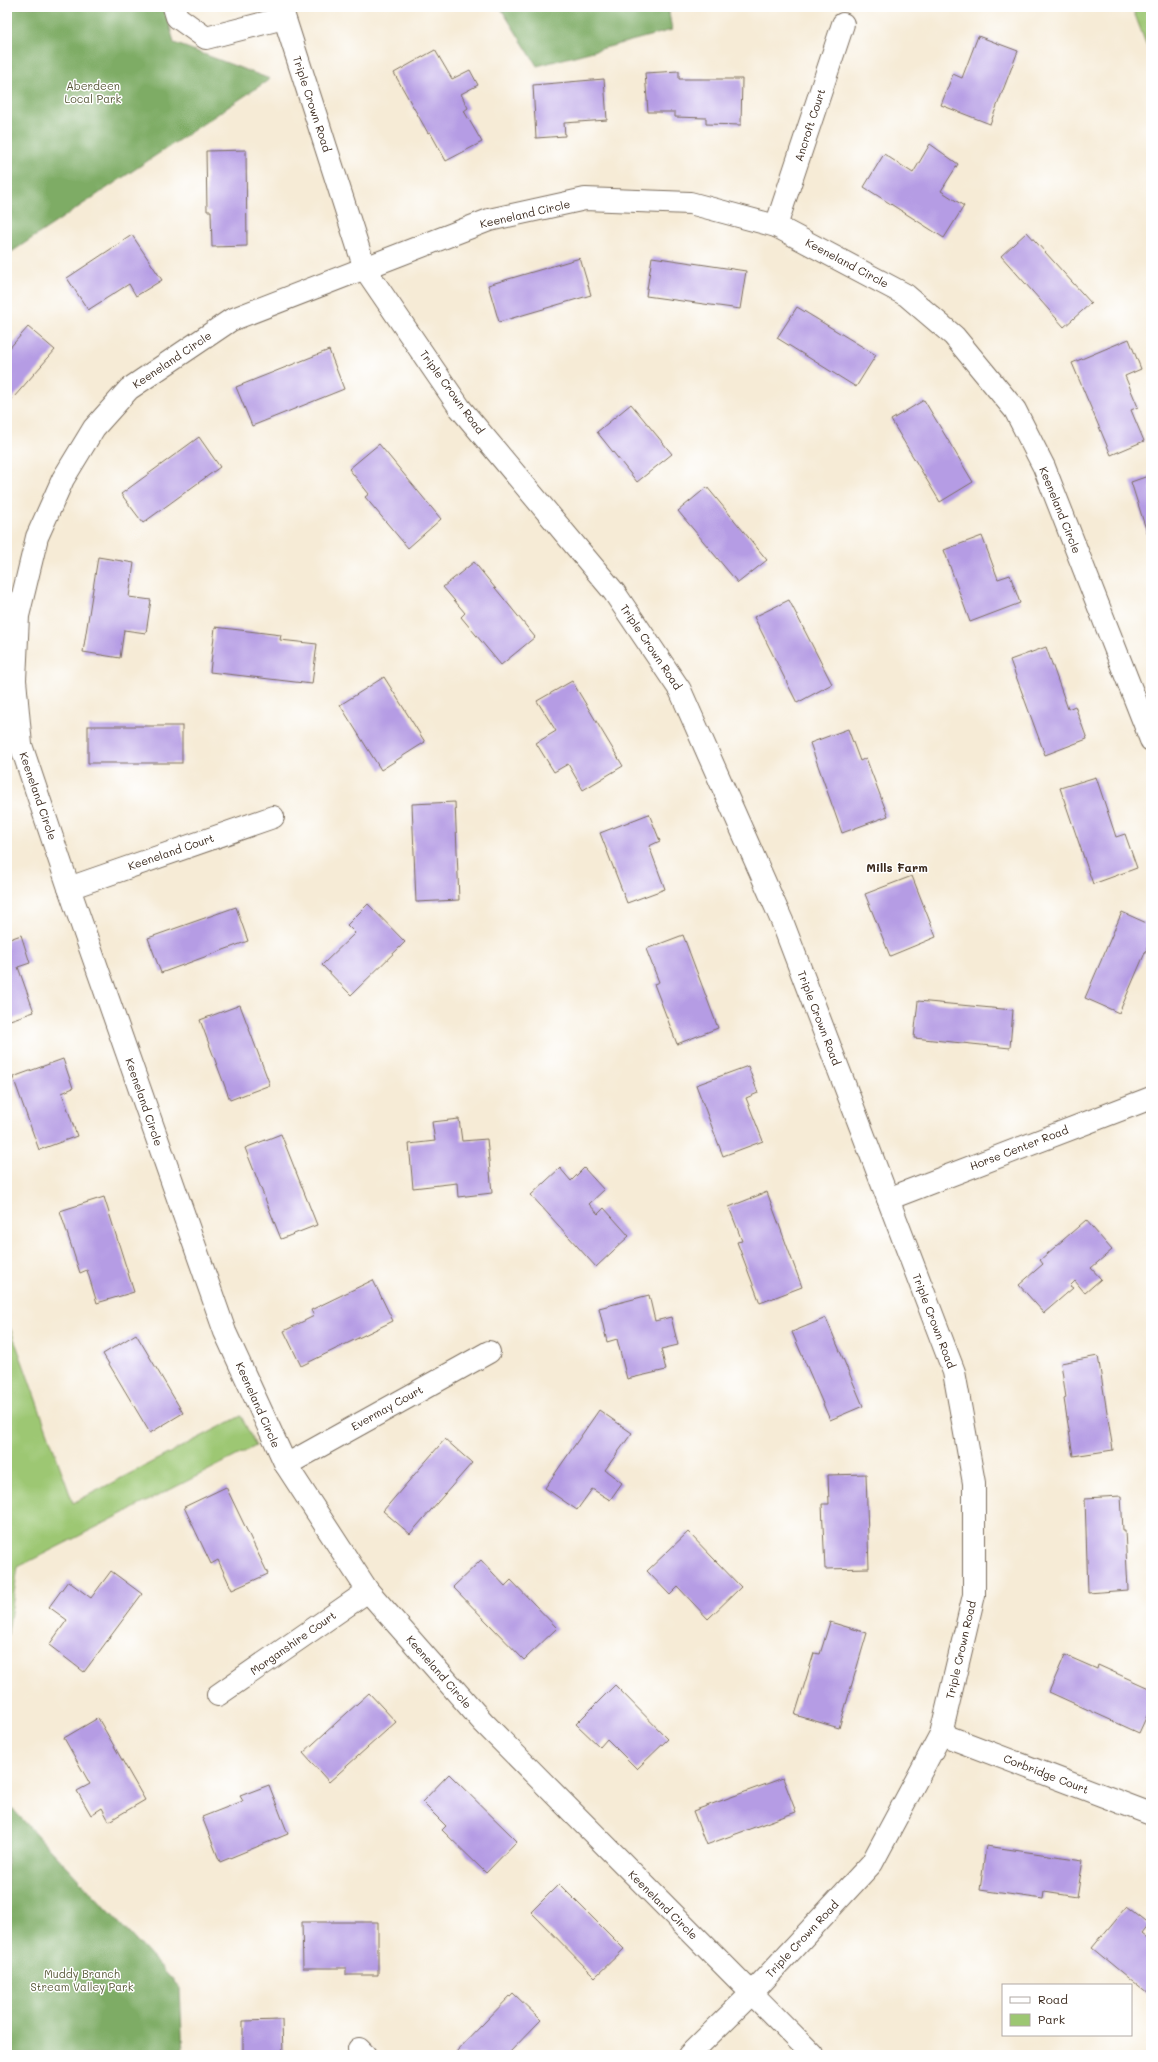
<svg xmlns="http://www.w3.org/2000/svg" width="1158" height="2062" font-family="Mali,sans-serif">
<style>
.green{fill:#9dc773;stroke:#6c7848}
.forest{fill:#7eac65;stroke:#5c6b42}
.building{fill:#b59ce4}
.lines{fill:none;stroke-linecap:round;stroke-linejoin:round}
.minor-casing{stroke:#7c6e5e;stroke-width:24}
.minor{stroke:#fff;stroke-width:22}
.labels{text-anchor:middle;stroke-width:3;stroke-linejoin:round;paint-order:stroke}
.park-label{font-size:11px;fill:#585938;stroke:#fff}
.street-label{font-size:11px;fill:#3b2a1e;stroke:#fff}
.neighbourhood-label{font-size:12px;font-weight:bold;fill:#3b2a1e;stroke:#fff}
</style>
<rect width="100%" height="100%" fill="#fff"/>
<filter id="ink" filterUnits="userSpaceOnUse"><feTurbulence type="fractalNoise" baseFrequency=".025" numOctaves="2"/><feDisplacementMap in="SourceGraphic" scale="8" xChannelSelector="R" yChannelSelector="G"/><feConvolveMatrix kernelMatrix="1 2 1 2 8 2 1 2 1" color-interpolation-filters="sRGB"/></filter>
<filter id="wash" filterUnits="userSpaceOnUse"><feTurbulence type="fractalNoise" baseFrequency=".012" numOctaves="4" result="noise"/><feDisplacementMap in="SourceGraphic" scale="16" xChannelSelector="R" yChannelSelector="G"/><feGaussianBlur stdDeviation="0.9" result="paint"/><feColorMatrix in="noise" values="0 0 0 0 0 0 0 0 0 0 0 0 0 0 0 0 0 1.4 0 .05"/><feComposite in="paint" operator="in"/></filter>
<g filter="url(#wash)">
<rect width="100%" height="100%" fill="#f6ebd6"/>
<g class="green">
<path d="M1132,7H1151V57Z"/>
<path d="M7,1319L73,1503L241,1416L256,1446L18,1567L7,1639Z"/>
</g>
<g class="forest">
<path d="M7,7H165L174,43L270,79L7,255Z"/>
<path d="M500,7H668L672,30L537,66Z"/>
<path d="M7,1803L180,1988L183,2055H7Z"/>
</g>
<g id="blocks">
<g class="building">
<path d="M978,36L1018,51L990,124L941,105L953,74L962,78Z"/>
<path d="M435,50L452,79L470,70L478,85L461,94L468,108L464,111L482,142L446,161L430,132L428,133L394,73Z"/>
<path d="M679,71V79H742L741,125L706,124V118L675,117V112H648L645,73Z"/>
<path d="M604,79L607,120L564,123L565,136L536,138L533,85Z"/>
<path d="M930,144L958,164L941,191L964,206L944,238L864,187L884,154L913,173Z"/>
<path d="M246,150L247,246L212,247L211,211H207L206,151Z"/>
<path d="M1027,232L1091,303L1064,327L1001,256Z"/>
<path d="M132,235L162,280L136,296L129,284L88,310L67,278Z"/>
<path d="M652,257L746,271L740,309L646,296Z"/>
<path d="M580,258L591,295L499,322L488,285Z"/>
<path d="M797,307L876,355L856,387L777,338Z"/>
<path d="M28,327L55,350L7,405V351Z"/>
<path d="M1129,339L1141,369L1125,376L1138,407L1131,410L1144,441L1111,455L1072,363Z"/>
<path d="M329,350L344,389L252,426L236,387Z"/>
<path d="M924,400L973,482L940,502L891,420Z"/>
<path d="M631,404L672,454L637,482L597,432Z"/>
<path d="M199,437L220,467L143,523L121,494Z"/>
<path d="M379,444L441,519L408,548L365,497L369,494L349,469Z"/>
<path d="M1151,475V545L1131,482Z"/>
<path d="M707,487L767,560L738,583L678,511Z"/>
<path d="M982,536L998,579L1010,575L1020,603L970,622L944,550Z"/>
<path d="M98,557L134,563L129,597L151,600L146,633L124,630L120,658L83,652Z"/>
<path d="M474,562L535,637L501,665L461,617L465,613L443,587Z"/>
<path d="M789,600L832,684L797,703L754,617Z"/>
<path d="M215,627L281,635L280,640L317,644L312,684L210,672Z"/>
<path d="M1046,647L1068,709L1075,706L1087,739L1045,755L1010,660Z"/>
<path d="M384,677L425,742L381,770L340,705Z"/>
<path d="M572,681L623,766L583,790L568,764L554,772L536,743L556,731L537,701Z"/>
<rect x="88" y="726" width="94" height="37"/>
<path d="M848,729L860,761L866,758L888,816L842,833L810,743Z"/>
<path d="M1096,777L1116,837L1125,834L1137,868L1093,884L1060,788Z"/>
<path d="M455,802L459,900L416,902L412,804Z"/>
<path d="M649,814L660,841L649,846L665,889L627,903L600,833Z"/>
<path d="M912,876L936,937L890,956L865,894Z"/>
<path d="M368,904L405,942L351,995L322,965L355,933L347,925Z"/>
<path d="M236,907L248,941L161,973L148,938Z"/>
<path d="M1122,912L1151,925V939L1119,1013L1085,998Z"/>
<path d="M21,935L30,963L18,967L34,1012L7,1021V940Z"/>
<path d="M683,935L718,1028L677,1044L654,984L659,982L646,949Z"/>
<path d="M918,1001L1013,1010L1010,1048L914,1038Z"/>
<path d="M240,1005L270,1085L230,1100L200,1020Z"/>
<path d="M63,1059L73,1088L62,1093L77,1136L39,1150L13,1077Z"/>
<path d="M748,1066L758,1093L746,1098L763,1141L723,1156L696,1085Z"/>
<path d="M459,1119L462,1141L487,1139L492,1193L458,1197L457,1183L413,1188L409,1144L435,1141L432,1122Z"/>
<path d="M281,1134L317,1225L281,1239L245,1148Z"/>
<path d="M560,1168L571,1181L584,1168L604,1190L589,1204L598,1214L604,1208L629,1236L596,1267L531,1195Z"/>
<path d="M767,1192L802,1287L760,1303L737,1242L742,1241L729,1207Z"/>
<path d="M104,1197L134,1292L97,1303L87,1270L80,1273L60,1211Z"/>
<path d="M1086,1220L1112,1250L1091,1268L1101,1279L1085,1293L1075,1281L1070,1286L1073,1288L1044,1313L1019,1285L1043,1264L1040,1260Z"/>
<path d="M373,1280L393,1321L301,1366L284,1331L314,1316L311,1310Z"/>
<path d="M649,1295L655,1321L671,1317L678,1345L661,1349L666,1370L627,1379L617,1339L607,1342L599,1308Z"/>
<path d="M826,1318L863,1406L830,1420L792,1332Z"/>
<path d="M136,1334L183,1413L150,1433L103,1354Z"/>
<path d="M1098,1356L1113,1450L1073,1456L1064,1399L1066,1398L1061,1363Z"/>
<path d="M599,1410L632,1433L605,1470L622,1483L610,1500L592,1489L577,1510L545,1488Z"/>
<path d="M445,1439L472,1463L410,1534L383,1511Z"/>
<path d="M866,1474L869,1568L825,1569L822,1504H829L828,1475Z"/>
<path d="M226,1487L268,1574L232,1590L218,1560L211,1564L184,1507Z"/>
<path d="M1121,1496L1123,1530H1125L1128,1590L1088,1593L1085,1498Z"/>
<path d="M688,1532L741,1587L708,1619L678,1587L670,1595L647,1571Z"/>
<path d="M481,1560L505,1586L511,1580L557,1628L524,1660L453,1587Z"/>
<path d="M111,1571L142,1594L84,1672L49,1645L67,1620L49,1607L68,1581L91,1598Z"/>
<path d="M830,1622L867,1633L839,1728L795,1715L814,1653L820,1654Z"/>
<path d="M1065,1655L1097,1669L1098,1665L1151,1689V1707L1139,1733L1049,1692Z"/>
<path d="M615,1685L668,1739L637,1769L607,1739L600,1747L576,1724Z"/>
<path d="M369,1693L396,1722L329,1782L303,1753Z"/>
<path d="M98,1718L145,1800L109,1821L102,1808L91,1815L77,1791L90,1784L64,1738Z"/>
<path d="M449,1774L517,1841L486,1873L442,1830L446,1826L422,1802Z"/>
<path d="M783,1778L796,1812L706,1845L693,1811Z"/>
<path d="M269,1785L288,1834L220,1862L202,1817L243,1801L240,1796Z"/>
<path d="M986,1846L1083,1860L1077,1897L1044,1892L1043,1899L980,1890Z"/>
<path d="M559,1884L624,1949L595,1977L531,1912Z"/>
<path d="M1126,1907L1149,1925L1142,1934L1151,1941L1150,1996L1092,1948Z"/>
<path d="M302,1922H378V1975H346V1968H303Z"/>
<path d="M513,1993L541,2020L507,2055H453Z"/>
<path d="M282,2020L283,2055H243V2021Z"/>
</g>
</g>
</g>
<g filter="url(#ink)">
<use href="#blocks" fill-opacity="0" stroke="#7c6e5e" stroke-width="1"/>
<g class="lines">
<g class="minor-casing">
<g id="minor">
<path d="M174,7L177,17L206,38L284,18"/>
<path d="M281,7L365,269L460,408L614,592L680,690L782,921L954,1372L974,1483V1595L941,1734L872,1863L751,1994L689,2055"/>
<path d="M776,226L843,24"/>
<path d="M69,888L273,817"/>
<path d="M888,1199L1151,1098"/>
<path d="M286,1465L489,1352"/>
<path d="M218,1695L368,1591"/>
<path d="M941,1734L1151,1814"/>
<path d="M359,2049L365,2055"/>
<path d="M813,2055L483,1722L368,1591L286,1465L225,1332L69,888L21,745L15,680L18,616L37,537L63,479L94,428L129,389L231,320L489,220L585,199L690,203L776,226L906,295L954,336L1015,410L1044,467L1151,740"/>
</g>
</g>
<use href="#minor" class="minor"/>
</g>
</g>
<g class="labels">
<g class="park-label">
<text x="93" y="90">Aberdeen<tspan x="93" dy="13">Local Park</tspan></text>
<text x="82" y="1978">Muddy Branch<tspan x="82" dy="13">Stream Valley Park</tspan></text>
</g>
<g class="street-label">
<text transform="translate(312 104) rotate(72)" y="4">Triple Crown Road</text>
<text transform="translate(810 125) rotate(-72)" y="4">Ancroft Court</text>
<text transform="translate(525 214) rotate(-13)" y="4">Keeneland Circle</text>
<text transform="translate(847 263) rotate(28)" y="4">Keeneland Circle</text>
<text transform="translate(172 360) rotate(-34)" y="4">Keeneland Circle</text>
<text transform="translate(452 392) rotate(54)" y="4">Triple Crown Road</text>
<text transform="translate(1060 510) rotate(68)" y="4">Keeneland Circle</text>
<text transform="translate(651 647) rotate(56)" y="4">Triple Crown Road</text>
<text transform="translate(38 796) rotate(71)" y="4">Keeneland Circle</text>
<text transform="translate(171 852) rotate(-19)" y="4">Keeneland Court</text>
<text transform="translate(819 1018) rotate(69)" y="4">Triple Crown Road</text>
<text transform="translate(144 1102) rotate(71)" y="4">Keeneland Circle</text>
<text transform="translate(1019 1148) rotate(-21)" y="4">Horse Center Road</text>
<text transform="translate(934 1321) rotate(69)" y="4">Triple Crown Road</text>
<text transform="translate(258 1405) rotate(66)" y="4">Keeneland Circle</text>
<text transform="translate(387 1408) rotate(-29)" y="4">Evermay Court</text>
<text transform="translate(293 1643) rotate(-35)" y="4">Morganshire Court</text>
<text transform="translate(961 1650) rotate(-77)" y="4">Triple Crown Road</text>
<text transform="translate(439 1672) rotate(49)" y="4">Keeneland Circle</text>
<text transform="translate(1046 1774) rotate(21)" y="4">Corbridge Court</text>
<text transform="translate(663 1905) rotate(45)" y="4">Keeneland Circle</text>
<text transform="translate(802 1939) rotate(-47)" y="4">Triple Crown Road</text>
</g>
<g class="neighbourhood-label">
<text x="897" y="872">Mills Farm</text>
</g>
</g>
<rect width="1158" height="2062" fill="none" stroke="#fff" stroke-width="24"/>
<rect x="1002" y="1984" width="130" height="52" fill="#ffffff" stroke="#b1aaa5"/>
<rect x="1010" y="1997" width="20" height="6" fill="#ffffff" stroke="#b1aaa5"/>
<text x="1038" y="2004" font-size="12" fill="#3b2a1e">Road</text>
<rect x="1010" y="2014" width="20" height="12" fill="#9dc773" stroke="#b1aaa5"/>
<text x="1038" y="2024" font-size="12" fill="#3b2a1e">Park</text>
</svg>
